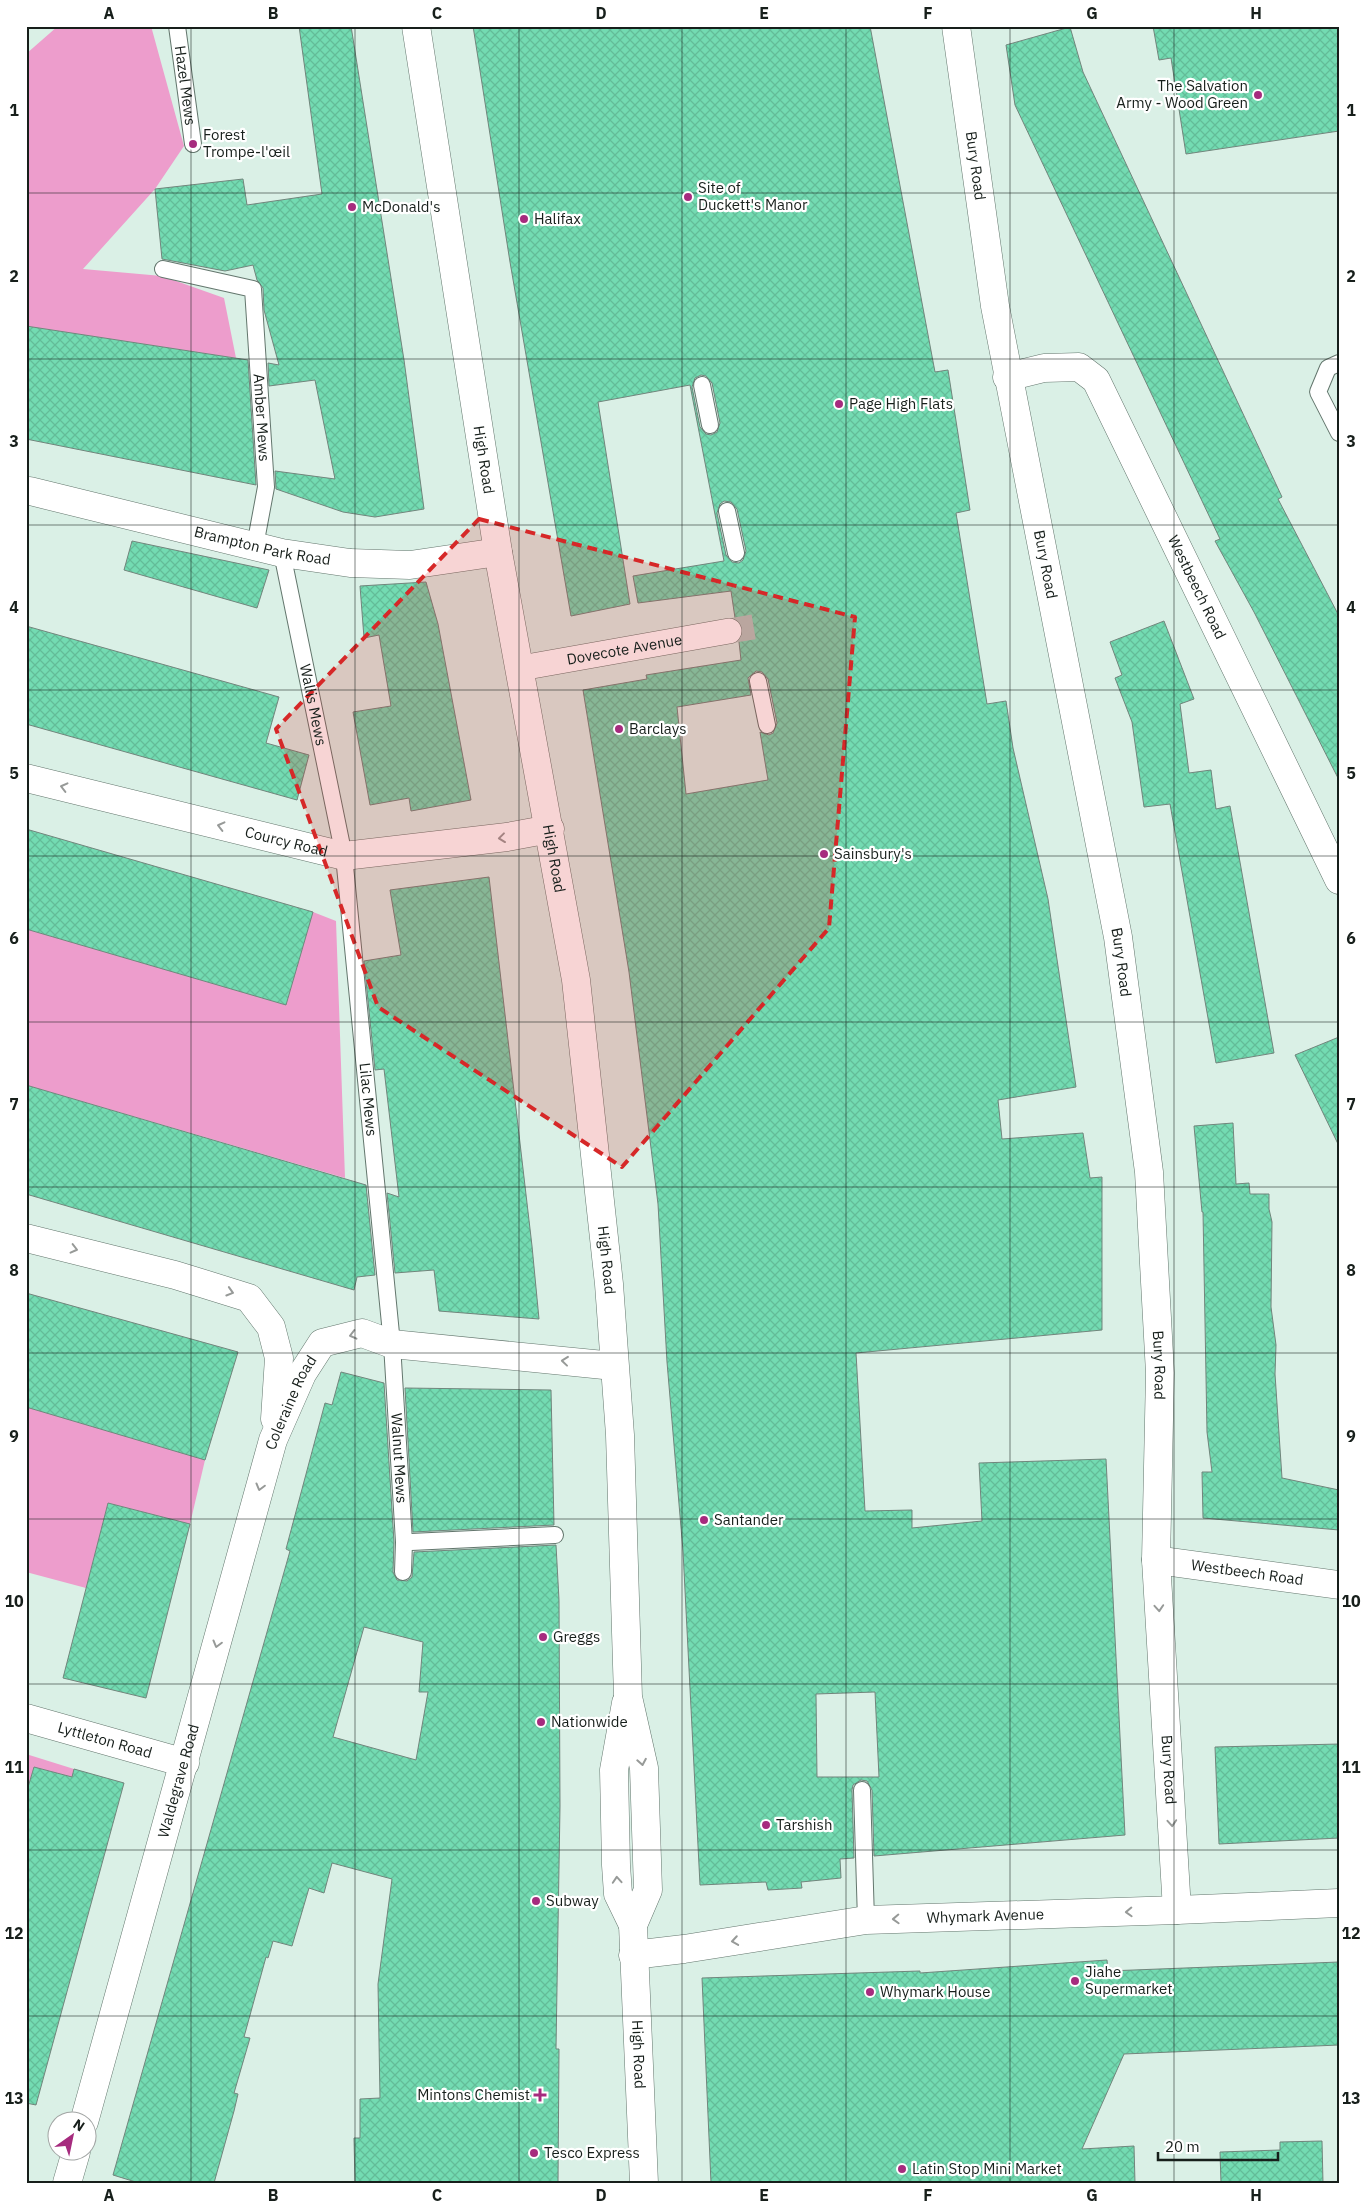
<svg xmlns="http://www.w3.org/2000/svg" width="1365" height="2209" font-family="'IBM Plex Sans',sans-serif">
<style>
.garden{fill:#ed9dcc}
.building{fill:url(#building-cross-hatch);stroke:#71857c;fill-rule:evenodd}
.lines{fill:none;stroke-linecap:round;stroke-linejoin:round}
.pedestrian-tunnel{stroke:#b3c6bd;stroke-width:25;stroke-dasharray:25 12;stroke-linecap:butt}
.service-casing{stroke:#63766d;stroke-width:18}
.pedestrian-casing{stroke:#63766d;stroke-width:26}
.minor-casing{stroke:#63766d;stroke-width:29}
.primary-casing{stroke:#63766d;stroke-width:29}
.service{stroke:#fff;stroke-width:16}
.pedestrian{stroke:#fff;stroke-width:25}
.minor{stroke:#fff;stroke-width:28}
.primary{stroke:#fff;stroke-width:28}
.oneway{stroke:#979a98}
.marked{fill:#d62828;fill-opacity:0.2;stroke:#d62828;stroke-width:4;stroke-dasharray:10 6;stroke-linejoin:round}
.grid{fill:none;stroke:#171f1b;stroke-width:1;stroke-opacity:0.55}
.poi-dot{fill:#a62b7e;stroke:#fff;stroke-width:2}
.labels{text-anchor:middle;stroke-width:4.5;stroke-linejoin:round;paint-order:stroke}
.street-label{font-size:15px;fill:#171f1b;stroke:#fff}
.poi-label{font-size:15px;fill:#171f1b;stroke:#fff;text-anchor:start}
.neatline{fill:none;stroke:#171f1b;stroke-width:2}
.grid-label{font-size:16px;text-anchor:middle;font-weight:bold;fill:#171f1b}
</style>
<defs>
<pattern id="building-cross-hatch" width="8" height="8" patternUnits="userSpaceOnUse" patternTransform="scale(1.25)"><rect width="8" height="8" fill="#73dbb2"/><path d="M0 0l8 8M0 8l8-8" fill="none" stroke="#63bc98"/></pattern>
</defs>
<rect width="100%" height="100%" fill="#daf0e6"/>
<g class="garden">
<path d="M58,26H151L184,146L155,189L83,269L162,276L224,298L236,358L26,326V54Z"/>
<path d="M313,912L336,921L345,1178L26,1085V929L286,1005Z"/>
<path d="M26,1407L205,1460L190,1524L108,1503L86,1588L26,1572Z"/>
<path d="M26,1754L74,1769L72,1777L34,1767L26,1794Z"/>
</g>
<g class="building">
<path d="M299,26H351L404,360L424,509L375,517L343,512L276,489L275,471L335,479L315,380L269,386L268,363L279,365L264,310L263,288L257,280L253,265L225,271L162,259L155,189L243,179L247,205L322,194Z"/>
<path d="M473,26H870L935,372L948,370L970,510L956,513L987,704L1006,701L1013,748L1048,899L1076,1087L998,1100L1002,1139L1083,1133L1090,1178L1102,1177V1330L856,1353L865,1511L912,1510V1528L982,1521L979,1463L1106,1459L1125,1835L874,1856L872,1790L867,1781L861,1780L853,1785L852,1790L854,1858L840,1859L841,1878L801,1882L802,1888L768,1890L766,1882L700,1885L683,1551L667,1362L658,1204L629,972L583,690L647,679L646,675L741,660L739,642L743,629L740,622L735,618L731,591L638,603L633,576L724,561L690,385L598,402L630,604L571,616L510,262ZM701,375L706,376L712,383L720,423L717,432L711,435L706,434L700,427L692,387L695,378ZM724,501L731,502L737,509L746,551L743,560L739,563L732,562L726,555L717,513L720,504ZM756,671L762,672L768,679L777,723L773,733L769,735L760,732L768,780L686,794L677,707L751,695L748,678ZM875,1692L879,1777H817L816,1694Z"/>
<path d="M1153,26H1339V131L1186,154L1171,58L1159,60Z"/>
<path d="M1070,27L1083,72L1282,497L1278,499L1339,616V780L1254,612L1215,541L1220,539L1015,105L1006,45Z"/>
<path d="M26,326L248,360L256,485L26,439Z"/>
<path d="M132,541L269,570L257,608L124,570Z"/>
<path d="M426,582L438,624L471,800L411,811L409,798L370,805L353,712L391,706L379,635L364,638L360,586Z"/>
<path d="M1164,621L1194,699L1180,704L1189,773L1211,770L1216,809L1230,806L1274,1053L1216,1063L1170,804L1144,807L1132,722L1115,678L1122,675L1110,642Z"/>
<path d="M26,626L279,697L266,743L309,755L297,800L26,724Z"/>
<path d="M26,829L313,912L286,1005L26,929Z"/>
<path d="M489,877L532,1246L539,1319L439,1311L434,1270L395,1273L387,1193L399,1197L384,1069L375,1070L364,961L401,955L390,890Z"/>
<path d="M1339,1037V1146L1295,1055Z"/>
<path d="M26,1085L366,1185L375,1275L357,1277L354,1290L26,1194Z"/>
<path d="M1233,1123L1236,1184L1249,1183L1250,1194H1269V1209L1272,1222L1271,1307L1276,1345L1275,1374L1282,1478L1339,1490V1530L1203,1518L1202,1472H1212L1207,1432L1203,1212H1202L1194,1126Z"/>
<path d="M26,1293L238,1352L205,1460L26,1407Z"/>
<path d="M341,1372L384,1383L394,1542L393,1572L397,1580L407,1581L412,1577L414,1552L556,1545L559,1600L560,1806L556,2049H559L558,2183H355L354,2138H360V2099L380,2098L378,1984L392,1879L332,1863L324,1893L309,1888L292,1946L273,1941L268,1958L266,1957L244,2037L250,2038L234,2093L238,2094L234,2111L214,2183H139L113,2175L290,1551L286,1549L325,1403L332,1405ZM364,1627L423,1642L419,1692H428L416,1760L333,1737Z"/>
<path d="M405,1388L551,1390L554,1525L413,1532Z"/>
<path d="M108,1503L190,1524L146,1698L63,1678Z"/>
<path d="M1339,1744V1838L1219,1844L1215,1747Z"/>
<path d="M34,1767L72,1777L74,1769L124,1783L36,2105L26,2103V1794Z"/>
<path d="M1107,1960L1108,1971L1339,1962V2045L1124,2054L1082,2149L1134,2146L1135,2183H711L702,1978L920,1971V1973Z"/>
<path d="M1322,2141L1323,2183H1221L1220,2152L1280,2150V2142Z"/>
</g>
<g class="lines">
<path class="pedestrian-tunnel" d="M729,631L759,626"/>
<g class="service-casing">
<g id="service">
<path id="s1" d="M177,26L193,144"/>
<path id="s2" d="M163,269L253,289L266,487L255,546"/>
<path d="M1339,363L1328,368L1318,392L1339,433"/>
<path d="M702,385L710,425"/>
<path d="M727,511L736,553"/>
<path id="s3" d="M282,553L344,856L392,1344L404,1542L403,1572"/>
<path d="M758,681L767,725"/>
<path d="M411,1542L555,1535"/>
<path d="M862,1790L866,1920"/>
</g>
</g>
<g class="pedestrian-casing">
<g id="pedestrian">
<path id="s4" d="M521,668L729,631"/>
</g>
</g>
<g class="minor-casing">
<g id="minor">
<path id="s5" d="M956,26L995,306L1118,937L1149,1172L1160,1373L1156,1560L1177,1910"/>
<path id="s6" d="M1007,377L1044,368L1079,367L1096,380L1339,880"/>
<path id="s7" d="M30,491L282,553L350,563L410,565L498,552"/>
<path id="s8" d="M26,778L344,856L507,837L550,829"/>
<path d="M26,1238L175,1275L249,1298L271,1327L279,1358L275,1419"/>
<path id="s9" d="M1156,1560L1339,1585"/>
<path id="s10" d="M26,1718L185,1763"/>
<path id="s11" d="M633,1955L684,1949L866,1920L1177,1910L1339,1903"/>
<path id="s12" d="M84,2122L273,1440L302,1374L322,1343L362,1333L392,1344L614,1366"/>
<path d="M67,2183L76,2152"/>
</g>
</g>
<g class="primary-casing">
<g id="primary">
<path id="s13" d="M416,26L498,552L576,980L609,1284L620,1435L628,1697L644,1768L648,1890L633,1925L644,2183"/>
<path d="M626,1703L614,1770L616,1865L618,1894L633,1925"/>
</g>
</g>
<use href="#service" class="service"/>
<use href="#pedestrian" class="pedestrian"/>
<use href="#minor" class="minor"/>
<use href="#primary" class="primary"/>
</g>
<defs><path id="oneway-chevron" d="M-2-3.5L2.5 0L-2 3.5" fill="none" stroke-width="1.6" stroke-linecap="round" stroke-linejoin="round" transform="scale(1.25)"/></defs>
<g class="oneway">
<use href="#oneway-chevron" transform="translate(64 787) rotate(-166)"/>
<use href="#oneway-chevron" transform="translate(221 826) rotate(-166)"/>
<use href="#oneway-chevron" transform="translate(502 838) rotate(173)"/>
<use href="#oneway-chevron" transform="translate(74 1249) rotate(14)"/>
<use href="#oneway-chevron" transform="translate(230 1292) rotate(17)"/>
<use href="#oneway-chevron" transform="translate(353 1335) rotate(166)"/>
<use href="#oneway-chevron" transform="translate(565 1361) rotate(-174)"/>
<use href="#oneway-chevron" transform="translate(260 1487) rotate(105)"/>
<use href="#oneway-chevron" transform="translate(1159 1608) rotate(86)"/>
<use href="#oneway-chevron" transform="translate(217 1644) rotate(105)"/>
<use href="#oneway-chevron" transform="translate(642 1762) rotate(80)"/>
<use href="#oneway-chevron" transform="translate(1172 1823) rotate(86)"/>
<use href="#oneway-chevron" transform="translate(617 1880) rotate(-94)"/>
<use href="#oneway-chevron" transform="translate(1129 1912) rotate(178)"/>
<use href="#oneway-chevron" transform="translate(896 1919) rotate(178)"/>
<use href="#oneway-chevron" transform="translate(735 1941) rotate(171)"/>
</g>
<path class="marked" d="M479,519L855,617L829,928L622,1167L378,1007L276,729Z"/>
<path class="grid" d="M191,26V2183M355,26V2183M519,26V2183M682,26V2183M846,26V2183M1010,26V2183M1174,26V2183M26,193H1339M26,359H1339M26,525H1339M26,690H1339M26,856H1339M26,1022H1339M26,1187H1339M26,1353H1339M26,1519H1339M26,1684H1339M26,1850H1339M26,2016H1339"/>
<g class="poi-dot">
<circle cx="1258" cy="95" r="5"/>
<circle cx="193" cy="144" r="5"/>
<circle cx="688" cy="197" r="5"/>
<circle cx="352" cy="207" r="5"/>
<circle cx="524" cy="219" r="5"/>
<circle cx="839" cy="404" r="5"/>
<circle cx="619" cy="729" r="5"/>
<circle cx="824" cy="854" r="5"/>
<circle cx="704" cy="1520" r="5"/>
<circle cx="543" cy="1637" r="5"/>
<circle cx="541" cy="1722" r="5"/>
<circle cx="766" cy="1825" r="5"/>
<circle cx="536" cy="1901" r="5"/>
<circle cx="1075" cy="1981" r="5"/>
<circle cx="870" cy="1992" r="5"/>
<path d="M537.5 2087.5h5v5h5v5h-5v5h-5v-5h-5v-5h5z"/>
<circle cx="534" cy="2153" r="5"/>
<circle cx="902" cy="2169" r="5"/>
</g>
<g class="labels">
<g class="street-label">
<text dy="5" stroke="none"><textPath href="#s1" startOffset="60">Hazel Mews</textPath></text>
<text dy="5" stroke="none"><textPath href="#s5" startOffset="141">Bury Road</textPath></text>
<text dy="5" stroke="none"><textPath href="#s2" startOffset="221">Amber Mews</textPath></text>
<text dy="5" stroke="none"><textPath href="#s13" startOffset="439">High Road</textPath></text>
<text dy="5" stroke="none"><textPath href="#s7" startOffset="239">Brampton Park Road</textPath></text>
<text dy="5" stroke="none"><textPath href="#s5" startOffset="546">Bury Road</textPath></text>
<text dy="5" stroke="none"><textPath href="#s6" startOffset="325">Westbeech Road</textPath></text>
<text dy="5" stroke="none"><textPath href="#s4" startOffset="105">Dovecote Avenue</textPath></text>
<text dy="5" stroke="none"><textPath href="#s3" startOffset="155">Wallis Mews</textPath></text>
<text dy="5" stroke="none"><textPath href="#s8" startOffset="268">Courcy Road</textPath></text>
<text dy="5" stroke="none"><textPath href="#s13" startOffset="844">High Road</textPath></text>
<text dy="5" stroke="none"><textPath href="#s5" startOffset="951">Bury Road</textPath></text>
<text dy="5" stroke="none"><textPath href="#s3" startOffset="554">Lilac Mews</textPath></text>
<text dy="5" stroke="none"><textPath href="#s13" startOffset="1249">High Road</textPath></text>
<text dy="5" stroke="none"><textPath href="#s5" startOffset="1356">Bury Road</textPath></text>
<text dy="5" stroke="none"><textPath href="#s12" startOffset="749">Coleraine Road</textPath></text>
<text dy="5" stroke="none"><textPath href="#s3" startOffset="914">Walnut Mews</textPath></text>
<text dy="5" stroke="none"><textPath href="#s9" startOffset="92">Westbeech Road</textPath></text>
<text dy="5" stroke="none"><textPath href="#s10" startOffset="82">Lyttleton Road</textPath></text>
<text dy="5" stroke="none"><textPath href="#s5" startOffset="1761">Bury Road</textPath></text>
<text dy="5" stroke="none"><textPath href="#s12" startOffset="354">Waldegrave Road</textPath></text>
<text dy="5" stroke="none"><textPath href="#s11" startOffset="355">Whymark Avenue</textPath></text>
<text dy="5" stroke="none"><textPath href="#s13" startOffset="2049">High Road</textPath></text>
</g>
<g class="poi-label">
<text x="1248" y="91" text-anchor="end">The Salvation<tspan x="1248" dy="17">Army - Wood Green</tspan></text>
<text x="203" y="140">Forest<tspan x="203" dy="17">Trompe-l'œil</tspan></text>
<text x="698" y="193">Site of<tspan x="698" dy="17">Duckett's Manor</tspan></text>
<text x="362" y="212">McDonald's</text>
<text x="534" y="224">Halifax</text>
<text x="849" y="409">Page High Flats</text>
<text x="629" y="734">Barclays</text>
<text x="834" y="859">Sainsbury's</text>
<text x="714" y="1525">Santander</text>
<text x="553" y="1642">Greggs</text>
<text x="551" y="1727">Nationwide</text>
<text x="776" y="1830">Tarshish</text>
<text x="546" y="1906">Subway</text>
<text x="1085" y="1977">Jiahe<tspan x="1085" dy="17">Supermarket</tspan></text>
<text x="880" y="1997">Whymark House</text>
<text x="530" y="2100" text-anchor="end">Mintons Chemist</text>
<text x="544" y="2158">Tesco Express</text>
<text x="912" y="2174">Latin Stop Mini Market</text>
</g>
</g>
<rect width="1365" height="2209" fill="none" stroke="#ffffff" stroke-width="55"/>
<g transform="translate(72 2136) rotate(33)"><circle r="24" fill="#ffffff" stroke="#a2a5a4"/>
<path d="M0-4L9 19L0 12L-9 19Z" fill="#a62b7e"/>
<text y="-8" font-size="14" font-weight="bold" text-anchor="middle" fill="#171f1b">N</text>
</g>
<path d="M1158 2152v8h120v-8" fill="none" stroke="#171f1b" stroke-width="2.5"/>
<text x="1165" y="2152" font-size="15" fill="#171f1b" stroke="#ffffff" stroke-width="4" paint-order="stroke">20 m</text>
<rect x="28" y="28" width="1310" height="2154" class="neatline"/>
<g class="grid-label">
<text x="109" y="19">A</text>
<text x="273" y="19">B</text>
<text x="437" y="19">C</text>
<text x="601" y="19">D</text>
<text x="764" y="19">E</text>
<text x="928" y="19">F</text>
<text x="1092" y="19">G</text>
<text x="1256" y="19">H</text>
<text x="14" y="116">1</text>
<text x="1351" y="116">1</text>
<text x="14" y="282">2</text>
<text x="1351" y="282">2</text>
<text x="14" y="447">3</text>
<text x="1351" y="447">3</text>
<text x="14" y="613">4</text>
<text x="1351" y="613">4</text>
<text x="14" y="779">5</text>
<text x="1351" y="779">5</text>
<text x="14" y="944">6</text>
<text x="1351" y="944">6</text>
<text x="14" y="1110">7</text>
<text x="1351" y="1110">7</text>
<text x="14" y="1276">8</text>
<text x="1351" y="1276">8</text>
<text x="14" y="1442">9</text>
<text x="1351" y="1442">9</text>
<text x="14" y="1607">10</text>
<text x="1351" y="1607">10</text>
<text x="14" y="1773">11</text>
<text x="1351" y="1773">11</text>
<text x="14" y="1939">12</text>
<text x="1351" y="1939">12</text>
<text x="14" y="2104">13</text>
<text x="1351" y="2104">13</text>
<text x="109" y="2201">A</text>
<text x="273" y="2201">B</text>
<text x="437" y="2201">C</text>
<text x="601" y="2201">D</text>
<text x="764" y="2201">E</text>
<text x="928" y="2201">F</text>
<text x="1092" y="2201">G</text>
<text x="1256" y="2201">H</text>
</g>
</svg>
